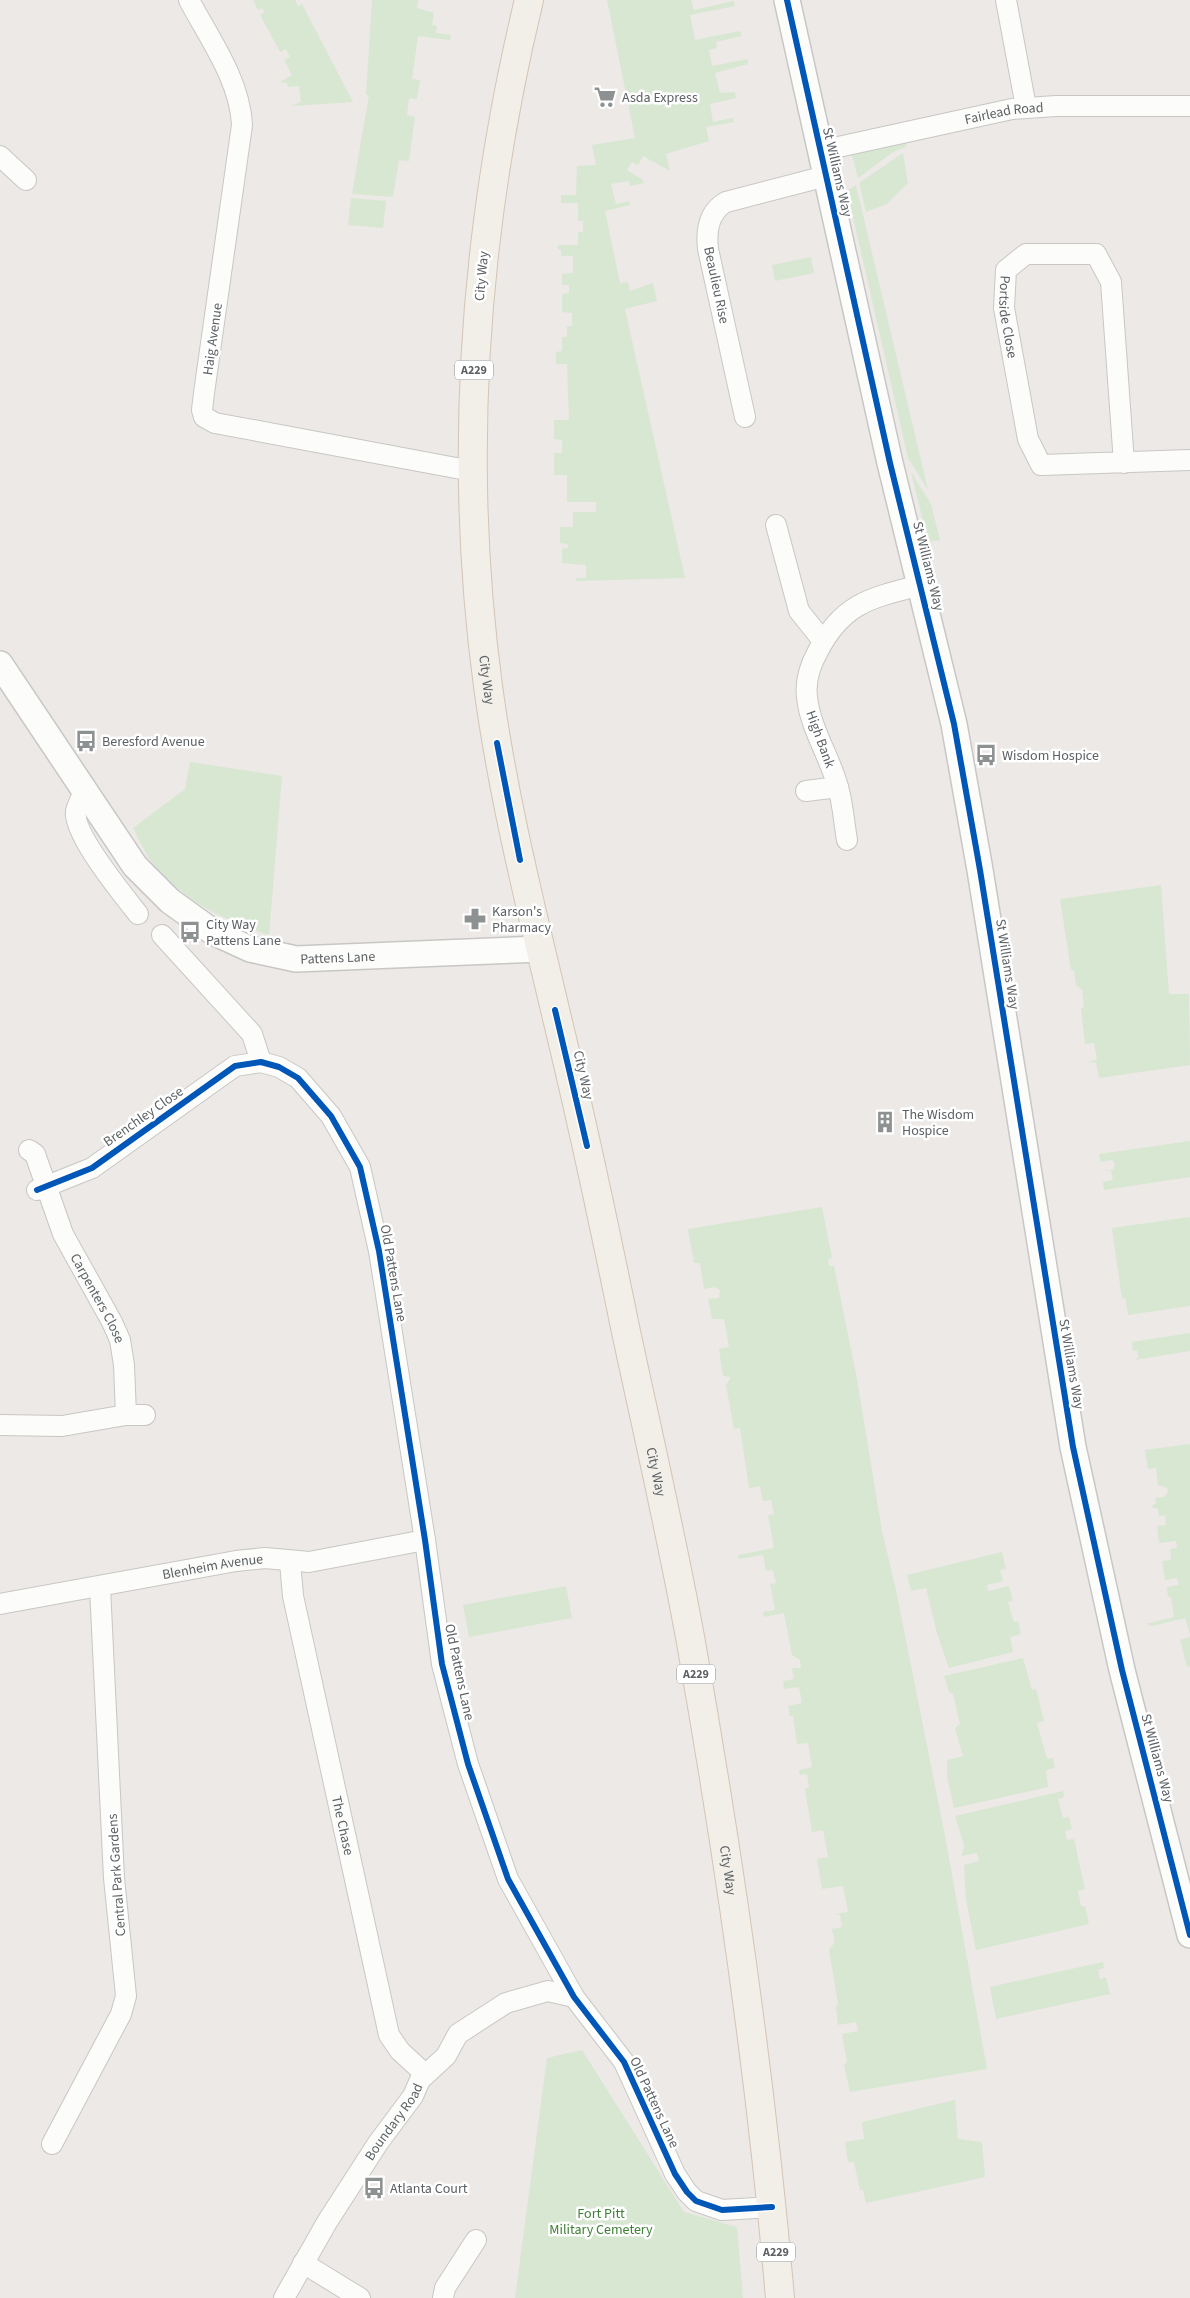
<svg xmlns="http://www.w3.org/2000/svg" width="1190" height="2298" font-family="'Source Sans 3',sans-serif">
<style>
.green{fill:#d8e7d2}
.lines{fill:none;stroke-linecap:round;stroke-linejoin:round}
.minor-casing{stroke:#c8c7c6;stroke-width:22}
.tertiary-casing{stroke:#c8c7c6;stroke-width:28}
.primary-casing{stroke:#d3c5b5;stroke-width:30}
.minor{stroke:#fcfcfb;stroke-width:20}
.tertiary{stroke:#fcfcfb;stroke-width:25}
.primary{stroke:#f2eee8;stroke-width:28}
.cycleway-casing{stroke:#fff;stroke-width:9}
.cycleway{stroke:#0057b8;stroke-width:6}
.labels{text-anchor:middle;stroke-width:5;stroke-linejoin:round;paint-order:stroke}
.shield{fill:#fff;stroke:#8d9092;stroke-width:1}
.shield-label{font-size:12px;font-weight:bold;fill:#5c6164}
.poi-label{font-size:14px;fill:#5c6164;stroke:#fff;text-anchor:start}
.street-label{font-size:14px;fill:#5c6164;stroke:#fff}
.park-label{font-size:14px;fill:#408037;stroke:#fff}
</style>
<rect width="100%" height="100%" fill="#ece9e6"/>
<g class="green">
<path d="M253,0H295L298,6L302,4L353,102L291,106L301,102L299,86L288,87L287,83L280,82L292,75L284,60L290,57L286,49L280,52L260,15L265,12L262,8L258,10Z"/>
<path d="M372,0H418L417,8L434,13L432,25L437,26L436,33L451,35L450,40L418,36L412,79L420,80L417,99L409,98L407,115L415,117L409,161L399,160L393,197L352,194L369,95H366Z"/>
<path d="M607,0H691L694,10L733,1L735,6L690,15L695,40L740,31L742,36L716,42L717,48L709,50L712,66L748,59V64L715,73L720,93L735,92L736,98L710,104L713,122L733,118L734,122L706,127L709,141L666,154L670,171L643,156L638,165L632,162L627,170L643,180L644,183L630,186L629,181L611,184L616,204L629,201L630,205L605,211L620,283L628,282L630,291L653,283L657,301L625,309L685,578L576,581V578H586V565L562,563V549L568,548V544L560,543V527H573V512H596V502H567V475H554V453H562V440L554,439V420H569L567,364H556V352L562,351V337H567V326H572V313L562,312V294L569,293V285H562V274L573,273V256H561V250L558,249V245H578V232H583V221H578V203H561V195H576L577,166L596,165L592,145L635,138Z"/>
<path d="M907,141L906,147L893,152L858,178L852,155L855,153Z"/>
<path d="M903,153L908,183L887,204L866,212L859,183Z"/>
<path d="M856,185L928,490L908,458L847,191Z"/>
<path d="M351,198L386,201L383,228L348,225Z"/>
<path d="M811,257L814,273L775,281L772,265Z"/>
<path d="M911,472L931,504L940,540L928,542Z"/>
<path d="M190,762L282,776L269,935C222,920 180,899 149,858C143,849 138,837 133,828L185,789Z"/>
<path d="M1161,885L1169,994H1189L1190,1065L1099,1078L1096,1062L1088,1063L1097,1059L1094,1043L1085,1044L1081,1008L1084,1007L1082,990L1076,985L1074,970H1071L1060,899Z"/>
<path d="M1190,1141V1177L1104,1190L1103,1182L1113,1180L1111,1171H1102L1113,1170L1115,1163L1112,1160L1100,1162L1099,1154Z"/>
<path d="M822,1207L832,1258L828,1259L829,1266H834L857,1379L882,1531L896,1590L945,1836L987,2069L850,2092L844,2065L847,2062L842,2034L858,2031L856,2022L838,2025L836,2008L838,2004L829,1950L835,1942L832,1929L842,1927L840,1915L836,1914L848,1912L843,1886L822,1889L817,1859L828,1857L823,1830L812,1832L805,1789L809,1787L807,1774L800,1775L799,1770L812,1767L808,1743L797,1744L793,1716H790L788,1706L802,1703L799,1687L784,1689L783,1681L794,1679L792,1668H801L800,1660L792,1655L784,1613L764,1617L763,1612L775,1610L770,1584L776,1583L773,1570L766,1571L763,1555L739,1559L738,1555L774,1548L768,1515L774,1514L771,1500L763,1501L760,1486L749,1488L740,1428L734,1429L726,1385L731,1377L723,1376L719,1349L729,1347L724,1319H712L708,1299L719,1298L720,1290L715,1287L704,1289L700,1263H694L688,1229Z"/>
<path d="M1190,1217V1306L1128,1315L1125,1298L1122,1299L1112,1228Z"/>
<path d="M1190,1333V1351L1134,1360L1139,1357L1137,1350L1133,1351L1132,1342Z"/>
<path d="M1190,1444V1634L1185,1618L1152,1626L1146,1624L1174,1617L1171,1597H1168L1167,1587L1179,1585L1177,1578L1165,1580L1162,1561L1171,1560L1170,1549L1177,1548L1176,1541L1159,1543L1157,1526L1166,1525L1165,1515L1159,1516L1158,1509L1151,1507L1156,1503L1155,1498L1164,1497L1168,1492L1167,1488L1158,1485L1156,1468L1148,1469L1145,1450Z"/>
<path d="M1002,1552L1006,1569L1000,1570L1003,1581L987,1585L988,1591L1009,1586L1013,1601L1008,1602L1014,1622L1018,1621L1021,1634L1010,1637L1013,1652L949,1668L937,1633L926,1588L911,1591L907,1575Z"/>
<path d="M566,1586L572,1618L469,1637L463,1605Z"/>
<path d="M1190,1637V1666L1187,1667L1180,1640Z"/>
<path d="M1023,1658L1032,1690L1036,1689L1044,1721L1037,1723L1047,1759L1053,1758L1055,1768L1046,1770L1048,1787L954,1808L947,1776V1760L963,1756L955,1728L960,1724L953,1694L949,1692L944,1676Z"/>
<path d="M1063,1791L1064,1797L1058,1799L1063,1818L1069,1817L1072,1829L1065,1831L1067,1840L1074,1839L1085,1889L1078,1891L1081,1906H1085L1089,1924L976,1950L966,1899L964,1868V1865L979,1861L977,1853L962,1856L964,1845L955,1816Z"/>
<path d="M1103,1962L1104,1968L1098,1970L1100,1979L1106,1977L1110,1994L996,2019L990,1987Z"/>
<path d="M582,2050L684,2212L737,2227L743,2298H515L547,2058Z"/>
<path d="M955,2100L958,2139L982,2142L985,2177L866,2203L863,2190H860L854,2162H848L845,2142L864,2139L862,2122Z"/>
</g>
<g class="lines">
<g class="minor-casing">
<g id="minor">
<path d="M189,0C209,38 240,80 242,125L204,393L202,410L204,417L215,423L472,471"/>
<path d="M1006,0L1026,107"/>
<path id="s1" d="M820,151L1012,109L1056,106H1190"/>
<path d="M0,156L26,180"/>
<path d="M745,417L708,249C706,231 708,212 726,202L826,176"/>
<path id="s2" d="M1124,463L1111,282L1096,254H1026L1006,270L1004,308L1028,439L1041,465L1190,460"/>
<path d="M776,525L799,611L823,641"/>
<path d="M85,789C82,796 78,804 76,811C72,833 124,896 138,914"/>
<path d="M806,791L838,787"/>
<path d="M847,840C844,823 843,804 838,787C830,757 810,728 807,697C805,681 810,666 817,653C842,603 870,598 921,585"/>
<path d="M162,935L252,1034L261,1062"/>
<path id="s3" d="M29,1150L35,1154L63,1234L112,1322L120,1340L124,1365L126,1415"/>
<path d="M37,1190L92,1168L235,1066L261,1062L279,1067L298,1078L331,1116L360,1167L379,1251L425,1540L442,1664L468,1764L508,1879L574,1997L624,2062L675,2174L687,2192L696,2201L722,2210L772,2207"/>
<path d="M0,1425L62,1426L126,1415H145"/>
<path id="s4" d="M290,1562L293,1596L389,2035L400,2051L425,2074"/>
<path id="s5" d="M0,1604L236,1561L265,1558L309,1562L425,1540"/>
<path d="M52,2144L121,2014L126,1996L114,1878L100,1587"/>
<path d="M303,2263L360,2298"/>
<path id="s6" d="M284,2298L327,2222L378,2143L413,2096L420,2080L446,2056L458,2034L506,2003L548,1991L574,1997"/>
<path d="M443,2298L445,2288L476,2240"/>
</g>
</g>
<g class="tertiary-casing">
<g id="tertiary">
<path d="M787,0L890,463L954,724L980,870L1073,1447L1122,1670L1190,1935"/>
<path id="s7" d="M0,664L135,866L170,901L213,932L250,949L296,959L541,949"/>
</g>
</g>
<g class="primary-casing">
<g id="primary">
<path id="s8" d="M529,0C475,224 457,456 488,686C503,798 531,908 557,1018C582,1121 604,1224 625,1327C647,1430 671,1533 690,1637C729,1856 761,2076 780,2298"/>
</g>
</g>
<use href="#minor" class="minor"/>
<use href="#tertiary" class="tertiary"/>
<use href="#primary" class="primary"/>
<g class="cycleway-casing">
<g id="cycleway">
<path d="M787,0L890,463L954,724L980,870L1073,1447L1122,1670L1190,1935"/>
<path d="M497,743L520,860"/>
<path d="M555,1010L587,1146"/>
<path d="M37,1190L92,1168L235,1066L261,1062L279,1067L298,1078L331,1116L360,1167L379,1251L425,1540L442,1664L468,1764L508,1879L574,1997L624,2062L675,2174L687,2192L696,2201L722,2210L772,2207"/>
</g>
</g>
<use href="#cycleway" class="cycleway"/>
</g>
<defs>
<g id="supermarket-bare" transform="scale(1.725)"><path d="M-6-5.5h2.5l.6 2H6L4.5 2H-2.5L-4.4-4H-6ZM-1.5 3.2a1.3 1.3 0 1 0 .1 0ZM3 3.2a1.3 1.3 0 1 0 .1 0Z" fill="#8e9192" stroke="#fff" stroke-width="2.5" paint-order="stroke"/></g>
<g id="bus-bare" transform="scale(1.725)"><path d="M-5-6H5V4H4V6H2V4H-2V6H-4V4H-5ZM-3.5-4V0h7V-4ZM-3.5 1.2v1.5H-2V1.2ZM2 1.2v1.5H3.5V1.2Z" fill="#8e9192" stroke="#fff" stroke-width="2.5" paint-order="stroke"/></g>
<g id="pharmacy-bare" transform="scale(1.725)"><path d="M-2-6h4v4h4v4h-4v4h-4v-4h-4v-4h4Z" fill="#8e9192" stroke="#fff" stroke-width="2.5" paint-order="stroke"/></g>
<g id="building-bare" transform="scale(1.725)"><path d="M-4-6H4V6H1V3H-1V6H-4ZM-2.5-4.3h1.7v1.8h-1.7ZM.8-4.3h1.7v1.8H.8ZM-2.5-1h1.7V.8h-1.7ZM.8-1h1.7V.8H.8Z" fill="#8e9192" stroke="#fff" stroke-width="2.5" paint-order="stroke"/></g>
</defs>
<g fill-rule="evenodd">
<use href="#supermarket-bare" x="605" y="97"/>
<use href="#bus-bare" x="86" y="741"/>
<use href="#bus-bare" x="986" y="755"/>
<use href="#pharmacy-bare" x="475" y="919"/>
<use href="#bus-bare" x="190" y="932"/>
<use href="#building-bare" x="885" y="1122"/>
<use href="#bus-bare" x="374" y="2188"/>
</g>
<g class="labels">
<g class="shield">
<rect x="455" y="360.5" width="38" height="19" rx="4"/>
<rect x="677" y="1664.5" width="38" height="19" rx="4"/>
<rect x="757" y="2242.5" width="38" height="19" rx="4"/>
</g>
<g class="shield-label">
<text x="474" y="374">A229</text>
<text x="696" y="1678">A229</text>
<text x="776" y="2256">A229</text>
</g>
<g class="poi-label">
<text x="622" y="102">Asda Express</text>
<text x="102" y="746">Beresford Avenue</text>
<text x="1002" y="760">Wisdom Hospice</text>
<text x="492" y="916">Karson's<tspan x="492" dy="16">Pharmacy</tspan></text>
<text x="206" y="929">City Way<tspan x="206" dy="16">Pattens Lane</tspan></text>
<text x="902" y="1119">The Wisdom<tspan x="902" dy="16">Hospice</tspan></text>
<text x="390" y="2193">Atlanta Court</text>
</g>
<g class="street-label">
<text dy="5" stroke="none"><textPath href="#s1" startOffset="188">Fairlead Road</textPath></text>
<text transform="translate(838 172) rotate(77)" y="5">St Williams Way</text>
<text transform="translate(481 276) rotate(-85)" y="5">City Way</text>
<text transform="translate(717 285) rotate(78)" y="5">Beaulieu Rise</text>
<text dy="5" stroke="none"><textPath href="#s2" startOffset="356">Portside Close</textPath></text>
<text transform="translate(212 339) rotate(-82)" y="5">Haig Avenue</text>
<text transform="translate(929 566) rotate(76)" y="5">St Williams Way</text>
<text dy="5" stroke="none"><textPath href="#s8" startOffset="685">City Way</textPath></text>
<text transform="translate(821 739) rotate(70)" y="5">High Bank</text>
<text dy="5" stroke="none"><textPath href="#s7" startOffset="475">Pattens Lane</textPath></text>
<text transform="translate(1008 964) rotate(81)" y="5">St Williams Way</text>
<text transform="translate(584 1075) rotate(77)" y="5">City Way</text>
<text transform="translate(143 1116) rotate(-35)" y="5">Brenchley Close</text>
<text transform="translate(394 1273) rotate(80)" y="5">Old Pattens Lane</text>
<text dy="5" stroke="none"><textPath href="#s3" startOffset="165">Carpenters Close</textPath></text>
<text transform="translate(1072 1364) rotate(80)" y="5">St Williams Way</text>
<text dy="5" stroke="none"><textPath href="#s8" startOffset="1495">City Way</textPath></text>
<text dy="5" stroke="none"><textPath href="#s5" startOffset="216">Blenheim Avenue</textPath></text>
<text transform="translate(460 1672) rotate(78)" y="5">Old Pattens Lane</text>
<text transform="translate(1158 1758) rotate(75)" y="5">St Williams Way</text>
<text dy="5" stroke="none"><textPath href="#s4" startOffset="269">The Chase</textPath></text>
<text dy="5" stroke="none"><textPath href="#s8" startOffset="1900">City Way</textPath></text>
<text transform="translate(116 1875) rotate(-94)" y="5">Central Park Gardens</text>
<text transform="translate(655 2102) rotate(65)" y="5">Old Pattens Lane</text>
<text dy="5" stroke="none"><textPath href="#s6" startOffset="208">Boundary Road</textPath></text>
</g>
<g class="park-label">
<text x="601" y="2218">Fort Pitt<tspan x="601" dy="16">Military Cemetery</tspan></text>
</g>
</g>
</svg>
